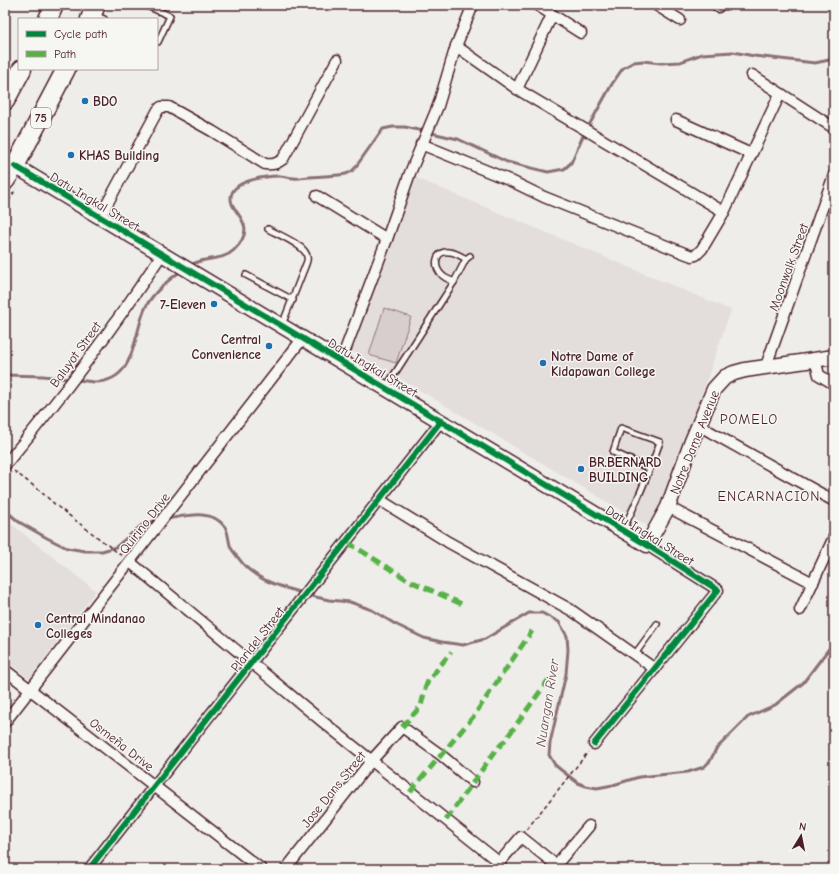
<svg xmlns="http://www.w3.org/2000/svg" width="839" height="874" font-family="'Comic Neue',sans-serif">
<style>
.built{fill:#e3dedc}
.green{fill:#d7cfce;stroke:#90777c}
.lines{fill:none;stroke-linecap:round;stroke-linejoin:round}
.stream{stroke:#8a6f74;stroke-width:3}
.lane-casing{stroke:#4a1f2b;stroke-width:8}
.street-casing{stroke:#4a1f2b;stroke-width:13}
.secondary-casing{stroke:#4a1f2b;stroke-width:17}
.highway-casing{stroke:#4a1f2b;stroke-width:21}
.path{stroke:#4a1f2b;stroke-width:1.5;stroke-dasharray:4 3;stroke-linecap:butt}
.lane{stroke:#f6f6f2;stroke-width:5}
.street{stroke:#f6f6f2;stroke-width:10}
.secondary{stroke:#f6f6f2;stroke-width:14}
.highway{stroke:#f6f6f2;stroke-width:18}
.quiet{stroke:#57b146;stroke-width:5;stroke-dasharray:10 5;stroke-linecap:butt}
.cycleway-casing{stroke:#f6f6f2;stroke-width:8}
.cycleway{stroke:#00873e;stroke-width:6}
.poi-dot{fill:#1f6fb2;stroke:#f6f6f2;stroke-width:1.5}
.labels{text-anchor:middle;stroke-width:3;stroke-linejoin:round;paint-order:stroke}
.shield{fill:#f6f6f2;stroke:#7e6067;stroke-width:1}
.shield-label{font-size:12px;font-weight:bold;fill:#4a1f2b}
.poi-label{font-size:13px;font-weight:bold;fill:#4a1f2b;stroke:#f6f6f2;text-anchor:start}
.street-label{font-size:13px;fill:#4a1f2b;stroke:#f6f6f2}
.neighbourhood-label{font-size:14px;letter-spacing:1px;fill:#4a1f2b;stroke:#f6f6f2}
.water-label{font-size:14px;font-style:italic;fill:#6f4e56;stroke:#f6f6f2}
</style>
<rect width="100%" height="100%" fill="#efedea"/>
<filter id="ink" filterUnits="userSpaceOnUse"><feTurbulence type="fractalNoise" baseFrequency=".025" numOctaves="2"/><feDisplacementMap in="SourceGraphic" scale="8" xChannelSelector="R" yChannelSelector="G"/><feConvolveMatrix kernelMatrix="1 2 1 2 8 2 1 2 1" color-interpolation-filters="sRGB"/></filter>
<g filter="url(#ink)">
<g class="built">
<path d="M414,177L731,310L665,501H663L651,528L394,375L352,351Z"/>
<path d="M5,519L96,591L29,679L5,660Z"/>
</g>
<path class="green" d="M384,308L411,317L396,363L369,355Z"/>
<g class="lines">
<g class="stream">
<path d="M189,266C203,256 222,262 234,250C263,221 224,212 232,193C237,180 267,176 279,176C284,176 289,178 294,178C299,179 304,177 309,177C321,176 333,176 346,174L352,171L355,168L379,134L383,129L393,127H405L458,139L507,162L548,172L564,169L571,163L582,138L612,84L623,68L634,62L643,61L661,63L680,62L702,54L733,52L754,56L815,63L834,59"/>
<path d="M5,375L43,376L94,382C135,382 133,339 144,311C150,295 167,281 181,271"/>
<path d="M5,510L19,522L47,538L67,548L85,551H102L116,547L142,525L158,520"/>
<path d="M167,519C186,516 212,508 225,527C229,533 228,541 231,548C234,553 240,560 244,565C259,581 282,587 302,593"/>
<path d="M307,595L329,600L350,602L372,610L395,624L424,638L442,642L463,645L485,639L529,613H542L559,622L567,636L568,650L566,674L550,743L549,755L555,765L561,770L578,783L586,786L597,788L613,785L639,777L688,772L704,767L710,761L716,749L748,717L775,705L803,683L834,642"/>
</g>
<g class="lane-casing">
<g id="lane">
<path d="M145,5L170,16L158,42H157"/>
<path d="M95,15L104,19"/>
<path d="M268,229C277,234 307,246 307,257C308,259 307,261 306,264L282,325"/>
<path d="M246,275L293,300"/>
<path d="M454,282C451,280 446,279 443,276C433,269 434,250 449,252C455,252 461,256 466,259"/>
<path d="M386,387L454,282L466,259L470,256"/>
<path d="M623,529C638,501 649,472 660,442L621,428L613,452L650,469"/>
<path d="M635,654L657,624"/>
</g>
</g>
<g class="street-casing">
<g id="street">
<path d="M537,5L581,33"/>
<path d="M656,5L680,20"/>
<path d="M718,7L719,5"/>
<path d="M456,46L517,89L724,212"/>
<path d="M752,75L834,128"/>
<path d="M517,89L552,15"/>
<path d="M676,120L751,154"/>
<path d="M421,144L509,180L544,197L684,253L692,256L696,255L702,249L724,212L780,94"/>
<path d="M317,196L387,239"/>
<path d="M100,217L158,110L161,107H169L212,131L265,164C273,165 276,164 283,159L337,60"/>
<path d="M815,359L819,375L834,384"/>
<path d="M341,361L387,239L410,173L438,106L456,46L473,5"/>
<path d="M766,366L834,175"/>
<path d="M698,425L834,501"/>
<path d="M5,465C61,398 114,327 162,254"/>
<path d="M380,500L448,542L571,610L655,669"/>
<path d="M668,507L813,583"/>
<path d="M130,562L323,722L500,863"/>
<path d="M800,610L834,537"/>
<path d="M5,670L261,869"/>
<path d="M5,722L303,338"/>
<path d="M594,744L718,590L647,545"/>
<path d="M556,865L589,826"/>
<path d="M89,869L441,421"/>
<path d="M286,869L371,761L402,727L441,755L473,782"/>
<path d="M494,869L521,837L561,869"/>
</g>
</g>
<g class="secondary-casing">
<path id="secondary" d="M5,160L647,545L668,507L692,441L714,389L725,377L734,373L745,370L834,357"/>
</g>
<g class="highway-casing">
<g id="highway">
<path d="M48,19L54,5"/>
<path d="M90,19L96,5"/>
<path d="M5,101L22,69"/>
<path d="M5,181L15,166L66,69"/>
</g>
</g>
<g class="path">
<path d="M5,199L8,194"/>
<path d="M5,207L16,189"/>
<path d="M14,471L39,490L58,507L122,556"/>
<path d="M527,829L588,752"/>
</g>
<use href="#lane" class="lane"/>
<use href="#street" class="street"/>
<use href="#secondary" class="secondary"/>
<use href="#highway" class="highway"/>
<g class="quiet">
<path d="M347,542L408,580L464,605"/>
<path d="M402,727L421,706L425,689L428,681L451,652"/>
<path d="M410,792L473,717L532,631"/>
<path d="M446,820L496,750L506,739L549,679"/>
</g>
<g class="cycleway-casing">
<g id="cycleway">
<path d="M15,166L647,545L718,590L594,744"/>
<path d="M89,869L441,421"/>
</g>
</g>
<use href="#cycleway" class="cycleway"/>
</g>
</g>
<g class="poi-dot">
<circle cx="85" cy="101" r="4"/>
<circle cx="71" cy="155" r="4"/>
<circle cx="214" cy="304" r="4"/>
<circle cx="269" cy="346" r="4"/>
<circle cx="543" cy="363" r="4"/>
<circle cx="581" cy="469" r="4"/>
<circle cx="38" cy="625" r="4"/>
</g>
<g class="labels">
<rect class="shield" x="31" y="108" width="20" height="20" rx="3"/>
<g class="shield-label">
<text x="41" y="122">75</text>
</g>
<g class="poi-label">
<text x="93" y="106">BDO</text>
<text x="79" y="160">KHAS Building</text>
<text x="206" y="309" text-anchor="end">7-Eleven</text>
<text x="261" y="344" text-anchor="end">Central<tspan x="261" dy="15">Convenience</tspan></text>
<text x="551" y="361">Notre Dame of<tspan x="551" dy="15">Kidapawan College</tspan></text>
<text x="589" y="467">BR.BERNARD<tspan x="589" dy="15">BUILDING</tspan></text>
<text x="46" y="623">Central Mindanao<tspan x="46" dy="15">Colleges</tspan></text>
</g>
<g class="street-label">
<text transform="translate(95 201) rotate(31)" y="5">Datu Ingkal Street</text>
<text transform="translate(788 267) rotate(-70)" y="5">Moonwalk Street</text>
<text transform="translate(75 354) rotate(-54)" y="5">Baluyot Street</text>
<text transform="translate(373 367) rotate(31)" y="5">Datu Ingkal Street</text>
<text transform="translate(694 442) rotate(-68)" y="5">Notre Dame Avenue</text>
<text transform="translate(144 523) rotate(-52)" y="5">Quirino Drive</text>
<text transform="translate(650 535) rotate(32)" y="5">Datu Ingkal Street</text>
<text transform="translate(257 639) rotate(-52)" y="5">Plaridel Street</text>
<text transform="translate(122 744) rotate(38)" y="5">Osmeña Drive</text>
<text transform="translate(333 789) rotate(-51)" y="5">Jose Dans Street</text>
</g>
<g class="neighbourhood-label">
<text x="749" y="424">POMELO</text>
<text x="769" y="501">ENCARNACION</text>
</g>
<g class="water-label">
<text transform="translate(547 703) rotate(-81)" y="5">Nuangan River</text>
</g>
</g>
<rect width="839" height="874" fill="none" stroke="#f6f6f2" stroke-width="20"/>
<rect x="10" y="10" width="819" height="854" fill="none" stroke="#4a1f2b" stroke-width="1.5" filter="url(#ink)"/>
<rect x="18" y="18" width="140" height="52" fill="#f6f6f2" stroke="#b1a0a2"/>
<rect x="26" y="31" width="20" height="6" fill="#00873e" stroke="#b1a0a2"/>
<text x="54" y="38" font-size="12" fill="#4a1f2b">Cycle path</text>
<rect x="26" y="51" width="20" height="6" fill="#57b146" stroke="#b1a0a2"/>
<text x="54" y="58" font-size="12" fill="#4a1f2b">Path</text>
<g transform="translate(801 836) rotate(10)" stroke="#f6f6f2" stroke-width="3" paint-order="stroke">
<path d="M0-3L7 15L0 10L-7 15Z" fill="#4a1f2b"/>
<text y="-6" font-size="11" font-weight="bold" text-anchor="middle" fill="#4a1f2b">N</text>
</g>
</svg>
